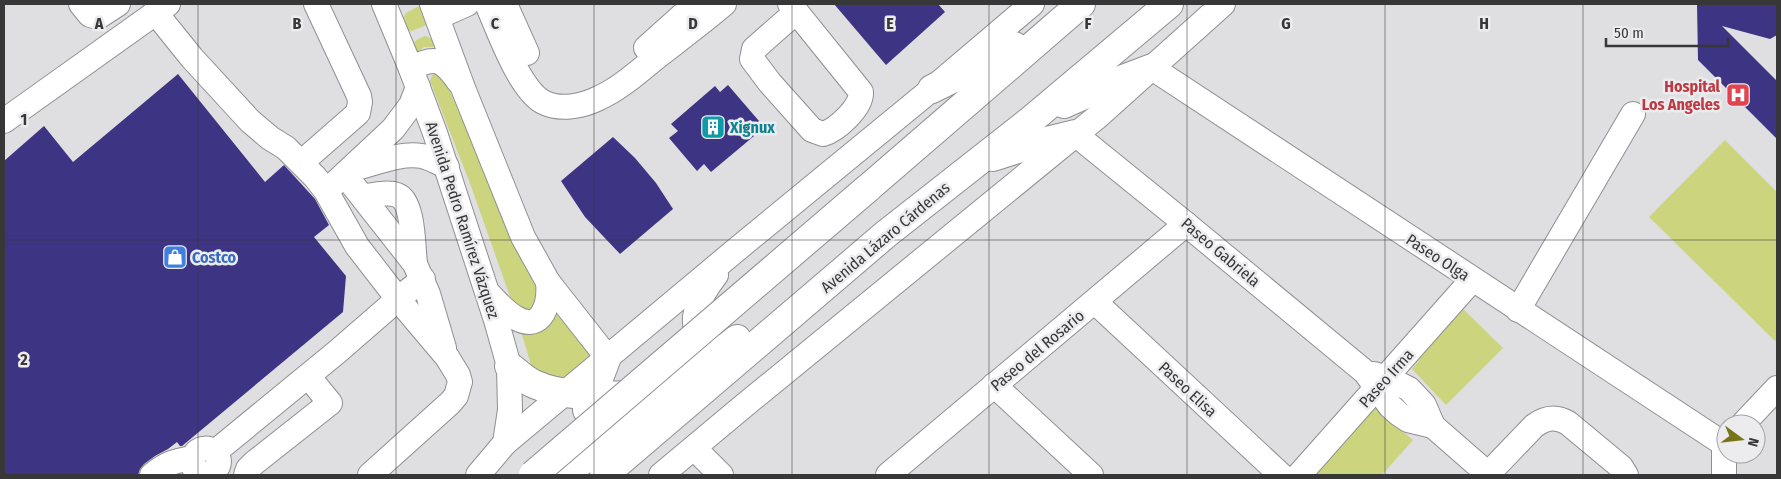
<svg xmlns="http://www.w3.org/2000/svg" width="1781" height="479" font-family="'Fira Sans Condensed',sans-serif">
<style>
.green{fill:#ccd57e}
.building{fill:#3e3484}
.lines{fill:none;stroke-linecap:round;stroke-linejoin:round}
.minor-casing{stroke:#8f8e91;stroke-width:26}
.highway-casing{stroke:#8f8e91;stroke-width:30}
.minor{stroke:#fff;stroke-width:24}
.highway{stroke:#fff;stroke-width:28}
.highway-bridge-casing{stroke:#8f8e91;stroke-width:30;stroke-linecap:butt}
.highway-bridge{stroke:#fff;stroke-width:28}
.grid{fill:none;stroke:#373738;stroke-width:1;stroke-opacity:0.55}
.labels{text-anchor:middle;stroke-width:5;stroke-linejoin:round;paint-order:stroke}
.health-label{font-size:16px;font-weight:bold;fill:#be3a42;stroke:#ecebee;text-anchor:end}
.culture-label{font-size:16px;font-weight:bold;fill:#0d838f;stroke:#ecebee;text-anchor:start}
.street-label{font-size:16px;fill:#373738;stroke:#ecebee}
.shop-label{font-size:16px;font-weight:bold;fill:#366cbe;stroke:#ecebee;text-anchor:start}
.grid-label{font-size:16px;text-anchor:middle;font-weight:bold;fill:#373738;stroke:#ecebee;stroke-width:5;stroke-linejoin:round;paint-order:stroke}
</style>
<rect width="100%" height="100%" fill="#dfdee1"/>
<g class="green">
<path d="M419,6H424L429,24L412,31L408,30L404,17L406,13Z"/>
<path d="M425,36L433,39L436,47H424L414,55C411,43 414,40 425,36Z"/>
<path d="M438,73L443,75L460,115L599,352L541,398L513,305L471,186L430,81L432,75Z"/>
<path d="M1725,140L1777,192V339L1775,341L1649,217Z"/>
<path d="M1461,307L1503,348L1446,405L1412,369Z"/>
<path d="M1376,406L1385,416L1413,440L1382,475H1313Z"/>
</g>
<g class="building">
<path d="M834,4H938L945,12L886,65Z"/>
<path d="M1697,4H1777V35L1770,39L1722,26L1777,81V139L1698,60Z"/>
<path d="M178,74L265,182L284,165L315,199L329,225L314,237L346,276L343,312L182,446H180L177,442L168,449L155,456L144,464L140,469L138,475H4V161L44,126L73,162Z"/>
<path d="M728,85L759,121L749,130L754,136L711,172L704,164L697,171L669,138L678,131L671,124L715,86L720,92Z"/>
<path d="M613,137L635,158L656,183L673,209L620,254L585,217L561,181Z"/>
</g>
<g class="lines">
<g class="minor-casing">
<g id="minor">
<path d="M81,4L90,15L98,17L118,4"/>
<path d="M384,4L411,69L435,133L496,320L509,366L510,410L505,443"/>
<path d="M432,4L463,88L523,237L548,282L607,357"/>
<path d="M487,4C498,29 519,89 543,102C560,111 583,106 599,98C621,88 639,71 658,56C680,39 703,22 724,4"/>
<path d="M505,4L527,53"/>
<path d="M790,4L861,92C862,107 837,130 823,134L812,130L770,83L752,59L754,49L796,12"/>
<path d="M155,12L192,58L250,121L270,138L286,148L315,177L326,191L357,246L398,299L337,352L215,452"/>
<path d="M438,17L467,4"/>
<path d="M646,48L695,4"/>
<path d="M1152,68L1724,444"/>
<path d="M411,69C436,54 444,61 459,82"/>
<path d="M4,121L168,4"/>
<path d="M1075,134L1186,224L1365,372L1390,406L1399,414L1408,420L1433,426"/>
<path d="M302,162L358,113L360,102L359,96L316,4"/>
<path d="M353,169C374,164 400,152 422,156C431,158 439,163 447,167"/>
<path d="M345,175L415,264L428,294L444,348"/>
<path d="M333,185L393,129L411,105L418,87"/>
<path d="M362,196C373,196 387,191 397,195C414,201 413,248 415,264"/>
<path d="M489,294C497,302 505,312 516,318C543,333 550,302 548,282"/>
<path d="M1095,302L1281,475"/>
<path d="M1518,310L1633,114"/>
<path d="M711,344C679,329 702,293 716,275"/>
<path d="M1374,374L1387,378L1409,389L1424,405L1433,426L1488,474"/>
<path d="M994,385L1091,475"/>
<path d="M1743,424L1777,388"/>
<path d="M694,448L721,475"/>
<path d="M152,475C167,463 174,461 193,458"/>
<path d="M206,475L195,470C187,456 201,442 215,452C223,463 218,471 206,475"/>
<path d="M246,475L248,469L254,463L330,403L308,376"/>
<path d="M370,475L450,403L456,396L460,382L458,375L447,357L398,299L423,279"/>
<path d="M478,475L505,443L736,250L932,89L1032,4"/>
<path d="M661,475L746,404L1096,118L1223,4"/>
<path d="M888,475L1186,224"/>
<path d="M1299,475L1472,280"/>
<path d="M1487,475L1534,426C1546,417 1556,416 1568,423L1621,467L1626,475"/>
<path d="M1724,475V444"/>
</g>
</g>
<g class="highway-casing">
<g id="highway">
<path d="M932,89L968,71L1014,46"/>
<path d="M1064,104L1102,87L1152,68"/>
<path d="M993,157L1030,145L1075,134"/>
<path d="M868,188L1081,4"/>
<path d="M509,366C517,372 525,380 534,384C567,399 608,395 644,395"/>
<path d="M587,410L607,357"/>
<path d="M564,475L737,339"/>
<path d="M604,475L886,234L1031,120L1169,4"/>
</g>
</g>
<use href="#minor" class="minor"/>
<use href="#highway" class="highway"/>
<g class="highway-bridge-casing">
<path id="highway-bridge" d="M533,475L868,188"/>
</g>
<use href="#highway-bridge" class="highway-bridge"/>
</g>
<path class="grid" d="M198,4V475M396,4V475M594,4V475M792,4V475M989,4V475M1187,4V475M1385,4V475M1583,4V475M4,240H1777"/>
<defs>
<g id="hospital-square" transform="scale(1.25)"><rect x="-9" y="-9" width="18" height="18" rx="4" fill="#e0444e" stroke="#ecebee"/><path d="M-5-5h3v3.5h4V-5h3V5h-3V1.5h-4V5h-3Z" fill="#fff"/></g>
<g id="building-square" transform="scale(1.25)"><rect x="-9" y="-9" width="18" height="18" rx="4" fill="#0f9aa8" stroke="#ecebee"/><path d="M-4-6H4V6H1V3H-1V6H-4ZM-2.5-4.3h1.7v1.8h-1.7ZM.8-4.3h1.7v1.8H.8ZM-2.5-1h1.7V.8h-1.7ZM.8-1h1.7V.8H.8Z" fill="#fff"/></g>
<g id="shop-square" transform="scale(1.25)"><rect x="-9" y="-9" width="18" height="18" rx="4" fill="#3f7fe0" stroke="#ecebee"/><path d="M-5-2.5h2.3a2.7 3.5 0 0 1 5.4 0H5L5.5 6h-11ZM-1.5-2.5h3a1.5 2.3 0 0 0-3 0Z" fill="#fff"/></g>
</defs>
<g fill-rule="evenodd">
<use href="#hospital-square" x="1738" y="95"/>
<use href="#building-square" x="713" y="127"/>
<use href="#shop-square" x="175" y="257"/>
</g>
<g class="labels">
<g class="health-label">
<text x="1720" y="92">Hospital<tspan x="1720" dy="18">Los Angeles</tspan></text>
</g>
<g class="culture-label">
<text x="730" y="133">Xignux</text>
</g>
<g class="street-label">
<text transform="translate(463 220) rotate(72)" y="6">Avenida Pedro Ramírez Vázquez</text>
<text transform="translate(885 237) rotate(-40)" y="6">Avenida Lázaro Cárdenas</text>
<text transform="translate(1221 252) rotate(40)" y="6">Paseo Gabriela</text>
<text transform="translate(1438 257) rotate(33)" y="6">Paseo Olga</text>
<text transform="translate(1037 350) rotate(-40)" y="6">Paseo del Rosario</text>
<text transform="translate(1386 378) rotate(-48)" y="6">Paseo Irma</text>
<text transform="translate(1188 389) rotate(43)" y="6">Paseo Elisa</text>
</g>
<g class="shop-label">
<text x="192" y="263">Costco</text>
</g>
</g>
<g class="grid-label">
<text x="99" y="29">A</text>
<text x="297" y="29">B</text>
<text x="495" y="29">C</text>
<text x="693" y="29">D</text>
<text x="890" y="29">E</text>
<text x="1088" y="29">F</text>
<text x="1286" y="29">G</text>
<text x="1484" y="29">H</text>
<text x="24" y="125">1</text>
<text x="24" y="365">2</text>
</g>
<rect width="1781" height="479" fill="none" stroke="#373738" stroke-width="10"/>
<g transform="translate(1741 439) rotate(105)"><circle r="24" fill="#ecebee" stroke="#a4a3a5"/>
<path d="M0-4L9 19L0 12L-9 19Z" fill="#77751a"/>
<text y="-8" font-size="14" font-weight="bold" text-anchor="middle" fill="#373738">N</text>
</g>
<path d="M1606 38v8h122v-8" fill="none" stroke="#373738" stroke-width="2.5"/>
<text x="1614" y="38" font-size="15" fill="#373738" stroke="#ecebee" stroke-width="4" paint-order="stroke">50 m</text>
</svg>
